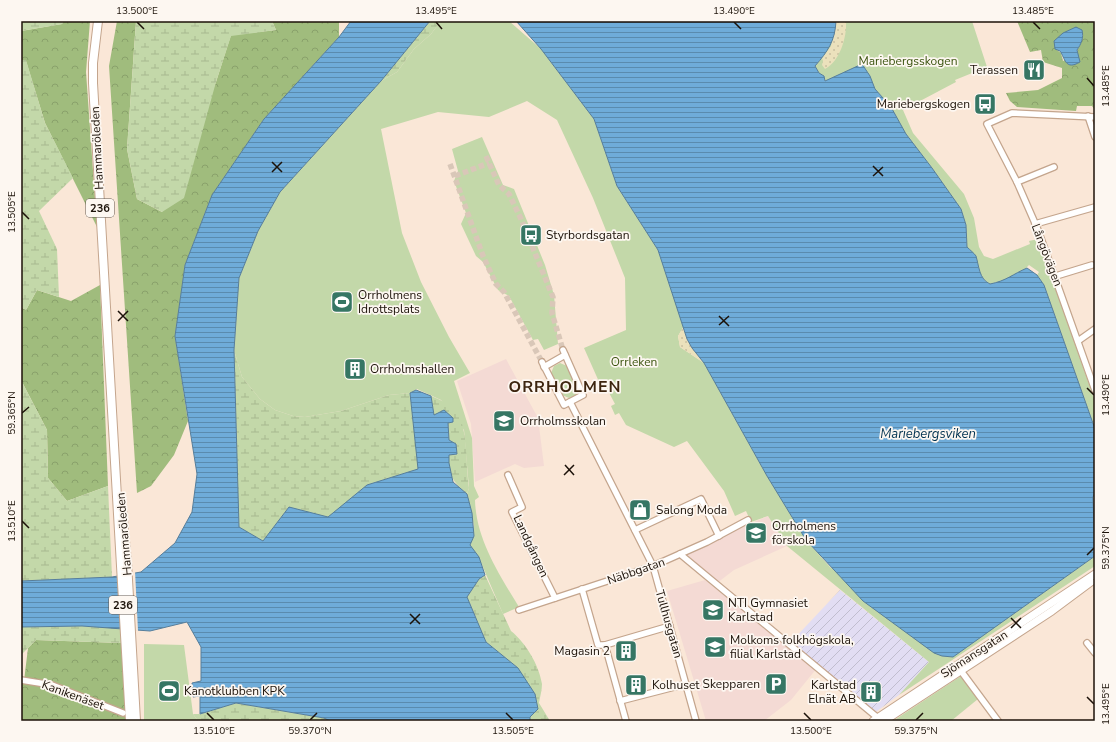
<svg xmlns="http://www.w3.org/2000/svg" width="1116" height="742" font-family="'Nunito Sans',sans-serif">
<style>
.industrial{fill:url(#industrial-furrows)}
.education{fill:#f4dad4}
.green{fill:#c3d8a9}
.forest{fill:url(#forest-crowns);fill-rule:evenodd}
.wetland{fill:url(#wetland-marsh)}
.sand{fill:url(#sand-dots)}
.water{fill:url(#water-rules);stroke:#567e9b}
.pier{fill:#fae7d7}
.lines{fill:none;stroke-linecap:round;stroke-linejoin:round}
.minor-tunnel{stroke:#d9c7b8;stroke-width:5.5;stroke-dasharray:5.5 3;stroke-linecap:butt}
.minor-casing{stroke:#c4a58d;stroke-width:8}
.tertiary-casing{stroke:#c4a58d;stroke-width:9}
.primary-casing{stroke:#c4a58d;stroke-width:10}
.minor{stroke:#fff;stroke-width:5.5}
.tertiary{stroke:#fff;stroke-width:7}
.primary{stroke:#fff;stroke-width:8}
.ticks{fill:none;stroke:#1c1209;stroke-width:1.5}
.labels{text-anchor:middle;stroke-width:3.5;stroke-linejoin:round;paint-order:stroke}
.shield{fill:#fdf7f1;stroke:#60574f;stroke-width:1}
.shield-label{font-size:11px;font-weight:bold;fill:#1c1209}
.park-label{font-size:12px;fill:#3a530e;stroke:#fdf7f1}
.poi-label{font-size:12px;fill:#1c1209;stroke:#fdf7f1;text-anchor:start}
.street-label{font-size:12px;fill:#1c1209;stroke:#fdf7f1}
.water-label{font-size:13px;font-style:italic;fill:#003250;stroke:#fdf7f1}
.district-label{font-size:16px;font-weight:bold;letter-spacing:1px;fill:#3d250f;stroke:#fdf7f1}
.neatline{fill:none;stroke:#1c1209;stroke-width:1.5}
.ticks-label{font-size:10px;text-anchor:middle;fill:#1c1209}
</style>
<defs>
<pattern id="industrial-furrows" width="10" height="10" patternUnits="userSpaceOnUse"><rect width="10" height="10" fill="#e2ddf3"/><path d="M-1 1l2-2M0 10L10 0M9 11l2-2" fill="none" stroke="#c1bdcf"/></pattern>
<pattern id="forest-crowns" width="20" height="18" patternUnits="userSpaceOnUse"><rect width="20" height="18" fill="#a0bc7d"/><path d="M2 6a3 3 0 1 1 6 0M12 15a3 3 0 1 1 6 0" fill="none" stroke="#89a16b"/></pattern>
<pattern id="wetland-marsh" width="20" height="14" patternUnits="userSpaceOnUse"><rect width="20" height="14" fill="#c3d8a9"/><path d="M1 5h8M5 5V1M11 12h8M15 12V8" fill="none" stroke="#a7b890"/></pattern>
<pattern id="sand-dots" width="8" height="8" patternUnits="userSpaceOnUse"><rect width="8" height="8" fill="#ebe1bc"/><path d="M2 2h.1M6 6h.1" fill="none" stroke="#c9c0a0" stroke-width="1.8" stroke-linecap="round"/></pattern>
<pattern id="water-rules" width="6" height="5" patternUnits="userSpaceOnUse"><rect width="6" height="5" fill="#6facd9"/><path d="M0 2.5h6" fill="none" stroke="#5a8bae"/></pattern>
</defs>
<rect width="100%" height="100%" fill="#fae7d7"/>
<path class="industrial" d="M840,590L929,662L899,695L873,714L817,668L791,642Z"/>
<g class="education">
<path d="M506,359L538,418L544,466L524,468L515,464L475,482L471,424L457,381Z"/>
<path d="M768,516L787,546L734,570L717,583L682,554Z"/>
<path d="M705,580L817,668L791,700L764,721H706L667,591Z"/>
</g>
<g class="green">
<path d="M441,21H509L541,49L594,119L617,186L658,250L684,326L678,336L680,347L704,363L767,476L806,540L830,567L953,657L1095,556V566L899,695L929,662L787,546L768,516L751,522L746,511L735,516L724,491L687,441L674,447L626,425L619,413L615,415L611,406L615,404L606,387L600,384L584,348L626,330L625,278L593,198L557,120L527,101L489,117L438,112L381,129L402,233L421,282L449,337L470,373L454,381L472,438L474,486L479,497L475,500C476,539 499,574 519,607L503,614L482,565L470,545L474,526L467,494L469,488L464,430L441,400L417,389L410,393L389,395L341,411L305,417L293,416L275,410L260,399L242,377L234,350L239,278L258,231L280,192L381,81L397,72L414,49L431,34Z"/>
<path d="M836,21H972L987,67L955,80L956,82L903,110L913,133L964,194L974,218L979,247L984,256L993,259L1030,244L1029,241L1038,239L1095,401V429L1044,285L1037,275L1039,272L1029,265C1022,274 1002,282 990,284C976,278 980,258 967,247L966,225L961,209L932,168L906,134L891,107L875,89L864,67L826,81L823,77L824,76L819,73L815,66C827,52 835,40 836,21Z"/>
<path d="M482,137L503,185L514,189L545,265L554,295L558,344L544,350L538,339L533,340L509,296L498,290L483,262L476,256L461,224L466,213L454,181L458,171L452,149Z"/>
<path d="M560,363L567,366L577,388L576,395L569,398L562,395L551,373L554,366Z"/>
<path d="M144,644L184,645L193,714L198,721H144Z"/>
<path d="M961,676L978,699L951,721H893Z"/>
</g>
<g class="forest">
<path d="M64,21H90L86,72L97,227L45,123L26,61L21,60V31L62,24Z"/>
<path d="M117,21H136L127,149L137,199L162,212L216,82L231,35L276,30L272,21H339V37L264,119L212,195L185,265L175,336L188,421L174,455L151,486L137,493L109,66Z"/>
<path d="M1017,21H1095V110L1092,106H1077L1076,111L1017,107L1010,101L1006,93L1038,90L1062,78V68L1043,62L1041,50L1030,52ZM1083,34C1082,42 1077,48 1077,54L1063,61L1061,53L1057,50Z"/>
<path d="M100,285L108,486L67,501L48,478L47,430L21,380V307L26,310L37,290L71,301Z"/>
<path d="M36,640L121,643L126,721H21V685L24,681L28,648Z"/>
</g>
<g class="wetland">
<path d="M21,21H64L62,24L21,31Z"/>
<path d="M136,21H272L276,30L231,36L216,82L184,198L162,212L137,199L127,149Z"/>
<path d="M430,21H441L431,34L414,49L397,72L381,81Z"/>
<path d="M21,60H26L45,123L73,178L39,211L57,249L59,297L37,290L26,310L21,307Z"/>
<path d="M234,350L242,377L260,399L275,410L293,416L305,417L341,411L389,395L410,393L419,469L367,485L328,518L289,507L263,541L239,527Z"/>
<path d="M21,380L47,430L48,478L67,501L108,486L112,577L21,581Z"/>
<path d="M431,396C439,399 451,405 457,412C468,428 466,468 469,488L467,494C453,482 447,474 449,455L457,454L456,444L449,440L448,423L434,416Z"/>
<path d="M485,575L511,631C526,643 539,665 542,684C542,690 540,697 539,703L550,721H530L518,668L486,642L467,597L479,579Z"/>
<path d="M82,626L121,628V643L36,640L21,655V627Z"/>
<path d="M236,703L324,718L330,721H198L193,714H200Z"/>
</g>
<g class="sand">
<path d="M836,21H846C847,37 840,61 825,69L822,65L823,61L822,58L831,46Z"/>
<path d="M684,326L692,348L704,363L680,347L678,336Z"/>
</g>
<g class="water">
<path d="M351,21H430L381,81L280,192L258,231L239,278L234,350L239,527L263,541L289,507L328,517L367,485L418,469L410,393L416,390L431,396L434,415L444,410L453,418V422L448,423L449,440L456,444L457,454L449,455V463L453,482L467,494L472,513L474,536L470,545L479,557L485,575L479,579L467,597L486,642L518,668L535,694L538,709L530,717V721H330L324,718L236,703L200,714V696L193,697L192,683L201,681V647L187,622L150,631L82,626L21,627V581L112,577L141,572L175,543L192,512L197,474L175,336L185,265L212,195L264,119L339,37Z"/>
<path d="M516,21H836C835,41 828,51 815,66L819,73L824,76L825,81L862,64L870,76L875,89L891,107L906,134L932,168L961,209L966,225L967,247C970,250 974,253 976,256C979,266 979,279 990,284C1006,281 1013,274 1027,268L1037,275L1044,285L1095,429V493L1093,497L1095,556L953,657L942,656L934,653L863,601L806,540L767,476L704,363L692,348L687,339L658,250L617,186L594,119L541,49Z"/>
<path d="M1076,27L1082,30C1084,38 1081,44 1077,50L1080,62C1065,71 1065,58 1060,51L1055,49L1054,41L1063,33Z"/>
</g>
<path class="pier" d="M135,571L138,631L121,630L117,574Z"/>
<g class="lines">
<g class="minor-tunnel">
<path d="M486,156L499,185L509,194L521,219L553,297L552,313L563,350"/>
<path d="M450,164L483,256L496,284L504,292L542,362"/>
<path d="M455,176L489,163"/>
</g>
<g class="minor-casing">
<g id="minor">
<path d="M1088,116L1095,137"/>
<path d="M1095,117L1012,113L987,124L1017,182L1038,230L1095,390"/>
<path d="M1017,182L1054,167"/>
<path d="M1035,224L1095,207"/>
<path d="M1056,276L1092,265"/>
<path d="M1078,341L1095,329"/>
<path d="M542,362L564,405L583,395L563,350"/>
<path d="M544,367L565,355"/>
<path d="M570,402L653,566L696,721"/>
<path d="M508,475L522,507L512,512L555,598"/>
<path d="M635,530L701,499L719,536"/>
<path d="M680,554L878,718"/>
<path d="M582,589L598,645H605L670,626"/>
<path d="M519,610L653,566L707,542L748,520"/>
<path d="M1087,643L1095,653"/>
<path d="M605,645L626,721"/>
<path d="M961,671L998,721"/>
<path d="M21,680L52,685L123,713"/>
<path d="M620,701L686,684"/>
</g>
</g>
<g class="tertiary-casing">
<g id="tertiary">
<path d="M873,721L1095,574"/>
<path d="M884,721L1052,611L1091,582"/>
</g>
</g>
<g class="primary-casing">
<g id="primary">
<path d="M98,21L93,63V83L130,721"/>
<path d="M122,509L127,562L136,721"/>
</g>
</g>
<use href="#minor" class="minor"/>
<use href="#tertiary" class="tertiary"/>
<use href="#primary" class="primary"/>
</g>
<path class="ticks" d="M137,22L144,29M436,22L442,29M734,22L741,29M1033,22L1040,29M1087,78L1094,86M272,162L282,172M873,166L883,176M272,172L282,162M873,176L883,167M22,212L29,219M118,311L128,321M719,316L729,326M118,321L128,311M719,325L729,316M1087,388L1094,395M22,413L29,407M565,465L574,475M564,475L574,465M22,521L29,528M1087,555L1094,548M410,614L420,624M1011,618L1021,628M410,624L420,614M1011,628L1021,618M1087,697L1094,704M207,713L214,720M506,713L513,720M804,713L811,720M310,720L317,713M916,720L923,713"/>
<defs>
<g id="restaurant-square" transform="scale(1.15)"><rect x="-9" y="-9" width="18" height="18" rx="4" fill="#367664" stroke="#fdf7f1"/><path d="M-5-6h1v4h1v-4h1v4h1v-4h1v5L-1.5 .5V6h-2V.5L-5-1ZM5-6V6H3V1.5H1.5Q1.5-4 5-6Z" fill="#fff"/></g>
<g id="bus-square" transform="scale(1.15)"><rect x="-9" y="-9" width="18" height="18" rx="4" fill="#367664" stroke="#fdf7f1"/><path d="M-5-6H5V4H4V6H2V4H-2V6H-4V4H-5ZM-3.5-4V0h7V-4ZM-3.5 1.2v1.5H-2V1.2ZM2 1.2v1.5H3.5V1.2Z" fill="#fff"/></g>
<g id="stadium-square" transform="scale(1.15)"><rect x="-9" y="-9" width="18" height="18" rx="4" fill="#367664" stroke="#fdf7f1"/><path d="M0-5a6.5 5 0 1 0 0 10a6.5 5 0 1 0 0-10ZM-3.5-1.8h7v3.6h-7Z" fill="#fff"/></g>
<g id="building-square" transform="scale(1.15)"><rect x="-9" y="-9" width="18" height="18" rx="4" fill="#367664" stroke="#fdf7f1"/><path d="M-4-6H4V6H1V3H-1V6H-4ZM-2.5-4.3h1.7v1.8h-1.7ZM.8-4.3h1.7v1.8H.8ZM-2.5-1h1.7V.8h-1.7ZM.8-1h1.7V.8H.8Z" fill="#fff"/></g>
<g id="school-square" transform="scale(1.15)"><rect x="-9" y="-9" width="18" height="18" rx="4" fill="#367664" stroke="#fdf7f1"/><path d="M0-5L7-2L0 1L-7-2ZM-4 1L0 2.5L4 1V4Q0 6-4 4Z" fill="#fff"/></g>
<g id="shop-square" transform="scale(1.15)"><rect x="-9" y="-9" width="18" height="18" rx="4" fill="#367664" stroke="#fdf7f1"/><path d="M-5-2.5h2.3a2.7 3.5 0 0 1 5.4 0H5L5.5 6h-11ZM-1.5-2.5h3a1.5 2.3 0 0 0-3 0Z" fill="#fff"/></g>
<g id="parking-square" transform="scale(1.15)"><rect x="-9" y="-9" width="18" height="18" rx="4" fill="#367664" stroke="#fdf7f1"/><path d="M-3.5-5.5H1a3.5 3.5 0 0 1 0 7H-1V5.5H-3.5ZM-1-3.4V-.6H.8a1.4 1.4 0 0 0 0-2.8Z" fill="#fff"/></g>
</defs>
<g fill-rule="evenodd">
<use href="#restaurant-square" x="1034" y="70"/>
<use href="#bus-square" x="985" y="104"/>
<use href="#bus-square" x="531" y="235"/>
<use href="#stadium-square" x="342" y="302"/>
<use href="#building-square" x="355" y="369"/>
<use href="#school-square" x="504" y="421"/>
<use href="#shop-square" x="640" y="510"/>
<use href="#school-square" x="756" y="533"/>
<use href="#school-square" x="713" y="610"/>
<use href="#school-square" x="715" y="647"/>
<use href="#building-square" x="626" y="651"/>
<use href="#parking-square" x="776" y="684"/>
<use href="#building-square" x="636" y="685"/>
<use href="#stadium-square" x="169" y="691"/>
<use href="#building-square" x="871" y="692"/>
</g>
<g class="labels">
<g class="shield">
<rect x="86" y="199" width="28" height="18" rx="3"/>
<rect x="109" y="596" width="28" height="18" rx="3"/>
</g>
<g class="shield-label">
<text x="100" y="212">236</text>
<text x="123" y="609">236</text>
</g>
<g class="park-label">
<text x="908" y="65">Mariebergsskogen</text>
<text x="634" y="366">Orrleken</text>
</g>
<g class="poi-label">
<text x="1018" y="74" text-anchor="end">Terassen</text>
<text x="970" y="108" text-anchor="end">Mariebergskogen</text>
<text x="546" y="239">Styrbordsgatan</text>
<text x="358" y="299">Orrholmens<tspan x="358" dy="14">Idrottsplats</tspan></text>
<text x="370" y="373">Orrholmshallen</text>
<text x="520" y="425">Orrholmsskolan</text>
<text x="656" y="514">Salong Moda</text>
<text x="772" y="530">Orrholmens<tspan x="772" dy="14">förskola</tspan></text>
<text x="728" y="607">NTI Gymnasiet<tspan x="728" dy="14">Karlstad</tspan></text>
<text x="730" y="644">Molkoms folkhögskola,<tspan x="730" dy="14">filial Karlstad</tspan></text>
<text x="610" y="655" text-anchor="end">Magasin 2</text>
<text x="760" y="688" text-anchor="end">Skepparen</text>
<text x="652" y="689">Kolhuset</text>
<text x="856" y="689" text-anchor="end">Karlstad<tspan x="856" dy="14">Elnät AB</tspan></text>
<text x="184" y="695">Kanotklubben KPK</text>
</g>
<g class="street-label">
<text transform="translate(97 148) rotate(-93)" y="4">Hammaröleden</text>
<text transform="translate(1047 255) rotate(69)" y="4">Långövägen</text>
<text transform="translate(124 534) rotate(-95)" y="4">Hammaröleden</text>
<text transform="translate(531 546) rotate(65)" y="4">Landgången</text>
<text transform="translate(636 571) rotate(-19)" y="4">Näbbgatan</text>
<text transform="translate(669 624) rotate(74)" y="4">Tullhusgatan</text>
<text transform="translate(974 654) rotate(-33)" y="4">Sjömansgatan</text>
<text transform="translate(73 695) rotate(20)" y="4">Kanikenäset</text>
</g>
<g class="water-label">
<text x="928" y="438">Mariebergsviken</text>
</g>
<g class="district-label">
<text x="565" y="392">ORRHOLMEN</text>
</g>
</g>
<rect width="1116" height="742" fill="none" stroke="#fdf7f1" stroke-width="44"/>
<rect x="22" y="22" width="1072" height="698" class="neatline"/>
<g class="ticks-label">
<text x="137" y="14">13.500°E</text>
<text x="436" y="14">13.495°E</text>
<text x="734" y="14">13.490°E</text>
<text x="1033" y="14">13.485°E</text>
<text transform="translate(1105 86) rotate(-90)" y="4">13.485°E</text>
<text transform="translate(11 212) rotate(-90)" y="4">13.505°E</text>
<text transform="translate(1105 395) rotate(-90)" y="4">13.490°E</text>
<text transform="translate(11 413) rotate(-90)" y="4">59.365°N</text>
<text transform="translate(11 521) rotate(-90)" y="4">13.510°E</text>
<text transform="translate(1105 548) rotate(-90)" y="4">59.375°N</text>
<text transform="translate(1105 704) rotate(-90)" y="4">13.495°E</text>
<text x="214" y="734">13.510°E</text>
<text x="310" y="734">59.370°N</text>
<text x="513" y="734">13.505°E</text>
<text x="811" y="734">13.500°E</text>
<text x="916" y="734">59.375°N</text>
</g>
</svg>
